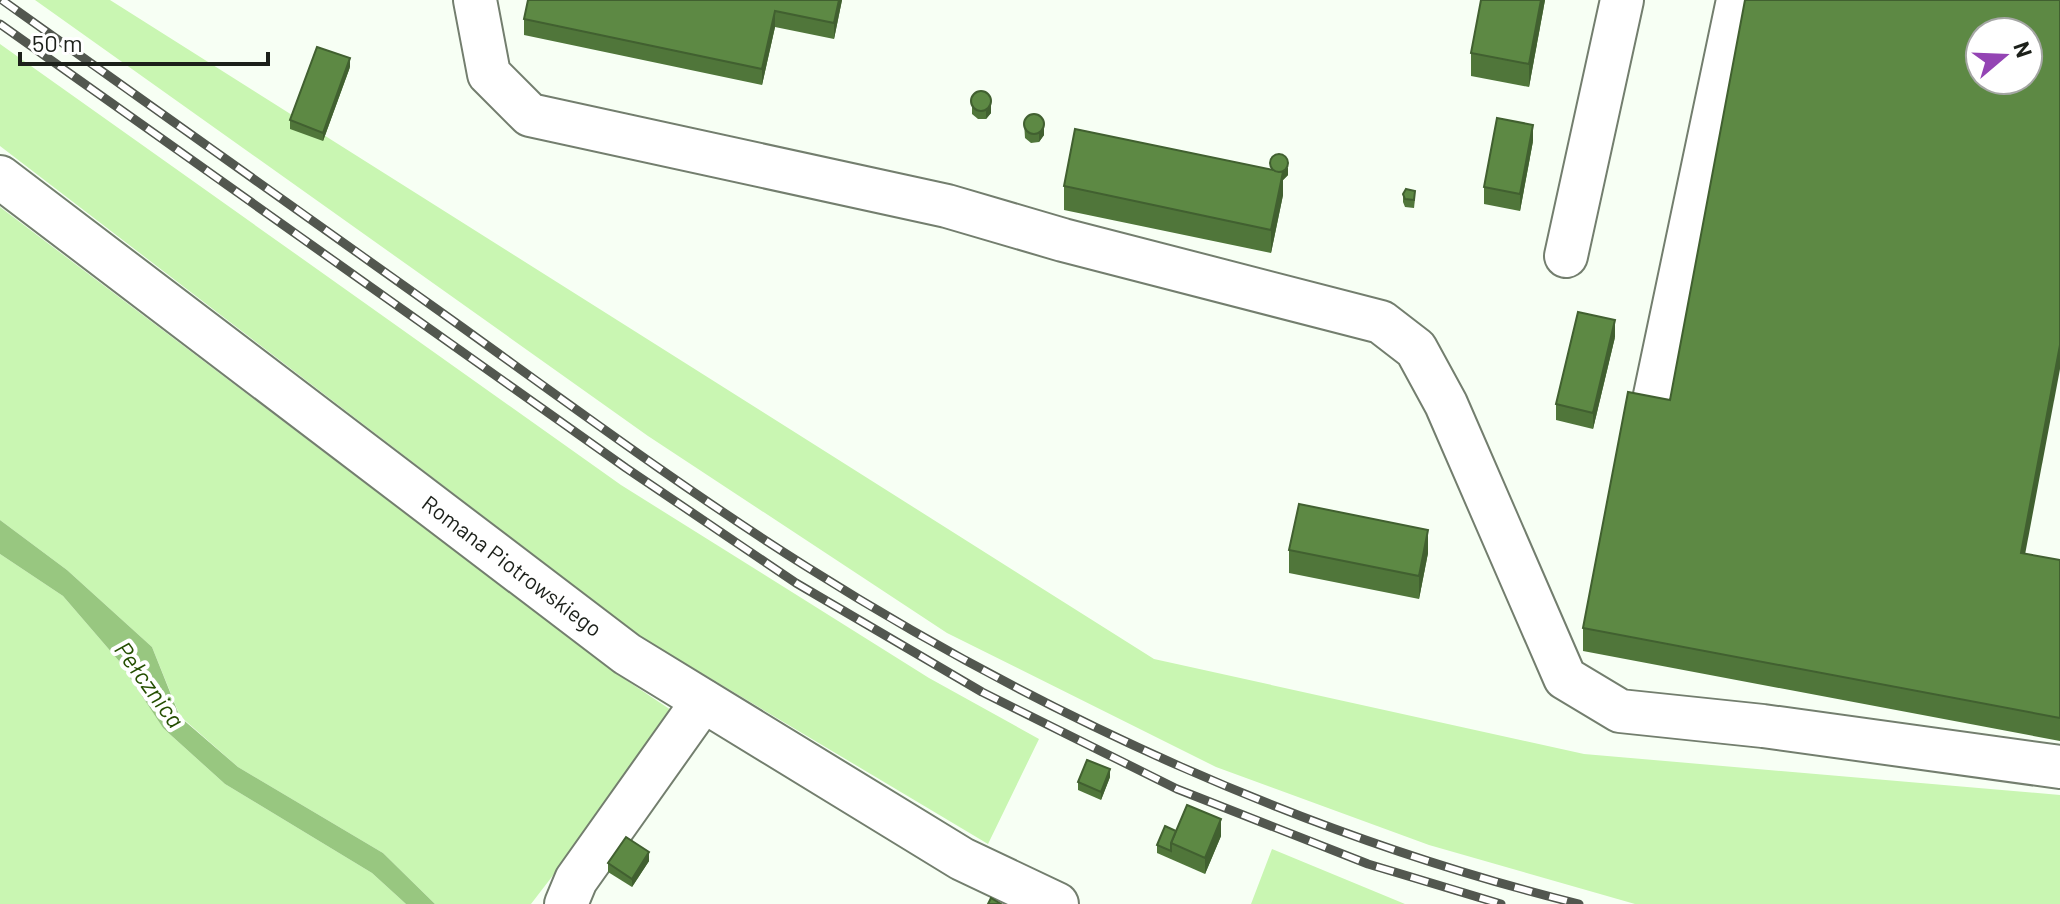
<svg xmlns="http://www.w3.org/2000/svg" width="2060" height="904" font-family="Barlow,sans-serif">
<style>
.green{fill:#c9f6b2}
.water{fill:#98c780}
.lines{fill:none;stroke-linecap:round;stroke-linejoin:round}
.minor-casing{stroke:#737e6e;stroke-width:46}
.minor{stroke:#fff;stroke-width:42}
.rail-casing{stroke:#52574f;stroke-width:9}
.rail{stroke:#fff;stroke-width:6;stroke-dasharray:18;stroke-linecap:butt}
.wall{fill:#50763a}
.shaded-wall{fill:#416030}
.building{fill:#5d8944;stroke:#416030;stroke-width:2;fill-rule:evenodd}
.labels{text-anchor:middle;stroke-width:8;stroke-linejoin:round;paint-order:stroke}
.street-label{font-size:22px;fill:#1c201a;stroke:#fff}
.water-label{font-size:24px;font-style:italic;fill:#244e00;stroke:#fff}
</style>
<rect width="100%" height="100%" fill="#f7fff4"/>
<g class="green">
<path d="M35,0H110L1154,659L1584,754L2060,795V904H1635L1429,845L1216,767L947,633L648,436Z"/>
<path d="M0,44L621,485L929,678L1039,739L988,844L641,637L0,146Z"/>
<path d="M0,207L617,674L677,714L531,904H435L383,853L238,767L180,716L152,647L67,570L0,520Z"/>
<path d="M0,554L63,596L119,661L163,728L225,784L372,873L406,904H0Z"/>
<path d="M1272,849L1405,904H1406H1251Z"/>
</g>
<path class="water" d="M0,520L67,570L152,647L180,717L238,767L383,853L435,904H406L372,873L225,784L163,728L119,661L63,596L0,554Z"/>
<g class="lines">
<g class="minor-casing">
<g id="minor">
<path d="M475,0L489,74L530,115L947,206L1063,240L1381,322L1416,349L1446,404L1565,678L1620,711L1763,726L2060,767"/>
<path d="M0,177L627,654L962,859L1057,904"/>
<path d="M1566,256L1622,0"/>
<path d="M1654,400L1738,0"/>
<path d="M566,904L576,880L703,701"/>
</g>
</g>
<use href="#minor" class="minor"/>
<g class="rail-casing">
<g id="rail">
<path d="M2,0C152,107 302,213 452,320C569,404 685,490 807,567C1043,716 1308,837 1579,904"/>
<path d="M0,24L626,468L796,583L982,692L1177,789L1368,864L1501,904"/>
</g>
</g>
<use href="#rail" class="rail"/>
</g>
<g class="wall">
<path d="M842,0L834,39L775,27L762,85L524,35V19Z"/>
<path d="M1481,0H1545L1529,87L1471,76V53Z"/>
<path d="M350,67L323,141L290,129V120Z"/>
<path d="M991,97V113L986,119H978L972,114V98Z"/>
<path d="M1024,122L1044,135L1039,142L1031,143L1025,138Z"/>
<path d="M1533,141L1520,211L1484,204V187Z"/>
<path d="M1271,160L1288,175L1283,180V195L1271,253L1064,210V186L1271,170Z"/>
<path d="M1403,194L1415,199L1414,208L1405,207L1403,202Z"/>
<path d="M1615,337L1593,429L1556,420V404Z"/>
<path d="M1670,400L2025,554L2060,560V741L1583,651V628Z"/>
<path d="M1289,550L1428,553L1419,599L1289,573Z"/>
<path d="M1110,777L1101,800L1078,790V782Z"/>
<path d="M1176,831L1221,836L1205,874L1157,853V845Z"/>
<path d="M649,861L632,887L608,872V863Z"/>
</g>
<g class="shaded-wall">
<path d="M839,0H842L834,39V23Z"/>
<path d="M1541,0H1545L1529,87V64Z"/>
<path d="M775,11V27L762,85V69Z"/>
<path d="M350,58V67L323,141V133Z"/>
<path d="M991,105V113L986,119V111Z"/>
<path d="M1533,125V141L1520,211V194Z"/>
<path d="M1044,127V135L1039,142V133Z"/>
<path d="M1288,167V175L1283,180V172Z"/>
<path d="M1283,172V195L1271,253V230Z"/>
<path d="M1615,320V337L1593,429V413Z"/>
<path d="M2060,345V369L2021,576V553Z"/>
<path d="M1428,530V553L1419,599V576Z"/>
<path d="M1110,769V777L1101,800V792Z"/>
<path d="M1221,819V836L1205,874V858Z"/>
<path d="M649,852V861L632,887V879Z"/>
</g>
<g class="building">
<path d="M528,0H839L834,23L775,11L762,69L524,19Z"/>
<path d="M1481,0H1541L1529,64L1471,53Z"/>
<path d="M1745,0H2060V345L2021,553L2060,560V718L1583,628L1628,392L1670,400ZM1980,32H2028V80H1980Z"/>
<path d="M317,47L350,58L323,133L290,120Z"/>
<circle cx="981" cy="101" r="10"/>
<circle cx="1034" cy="124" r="10"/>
<path d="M1497,118L1533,125L1520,194L1484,187Z"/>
<path d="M1075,129L1283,172L1271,230L1064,186Z"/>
<circle cx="1279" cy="163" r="9"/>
<path d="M1406,189L1415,191L1414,200L1405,199L1403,194Z"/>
<path d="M1578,312L1615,320L1593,413L1556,404Z"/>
<path d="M1299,504L1428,530L1419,576L1289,550Z"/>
<path d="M1087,760L1110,769L1101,792L1078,782Z"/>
<path d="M1187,805L1221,819L1205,858L1171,843Z"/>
<path d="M1165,826L1176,831L1171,843V851L1157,845Z"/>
<path d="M626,837L649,852L632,879L608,863Z"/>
<path d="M991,898L1001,904H988Z"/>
</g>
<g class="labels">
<g class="street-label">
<text transform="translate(512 566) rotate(37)" y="8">Romana Piotrowskiego</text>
</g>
<g class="water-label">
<text transform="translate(149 685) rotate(54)" y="8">Pełcznica</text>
</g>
</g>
<g transform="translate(2004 56) rotate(71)"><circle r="38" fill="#ffffff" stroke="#a4a6a3" stroke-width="2"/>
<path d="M0-6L14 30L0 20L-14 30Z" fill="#9444b4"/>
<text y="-12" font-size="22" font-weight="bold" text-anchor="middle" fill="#1c201a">N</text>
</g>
<path d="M20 52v12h248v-12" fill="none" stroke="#1c201a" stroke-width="4"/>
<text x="32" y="52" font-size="24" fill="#1c201a" stroke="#ffffff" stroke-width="6" paint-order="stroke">50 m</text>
</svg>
